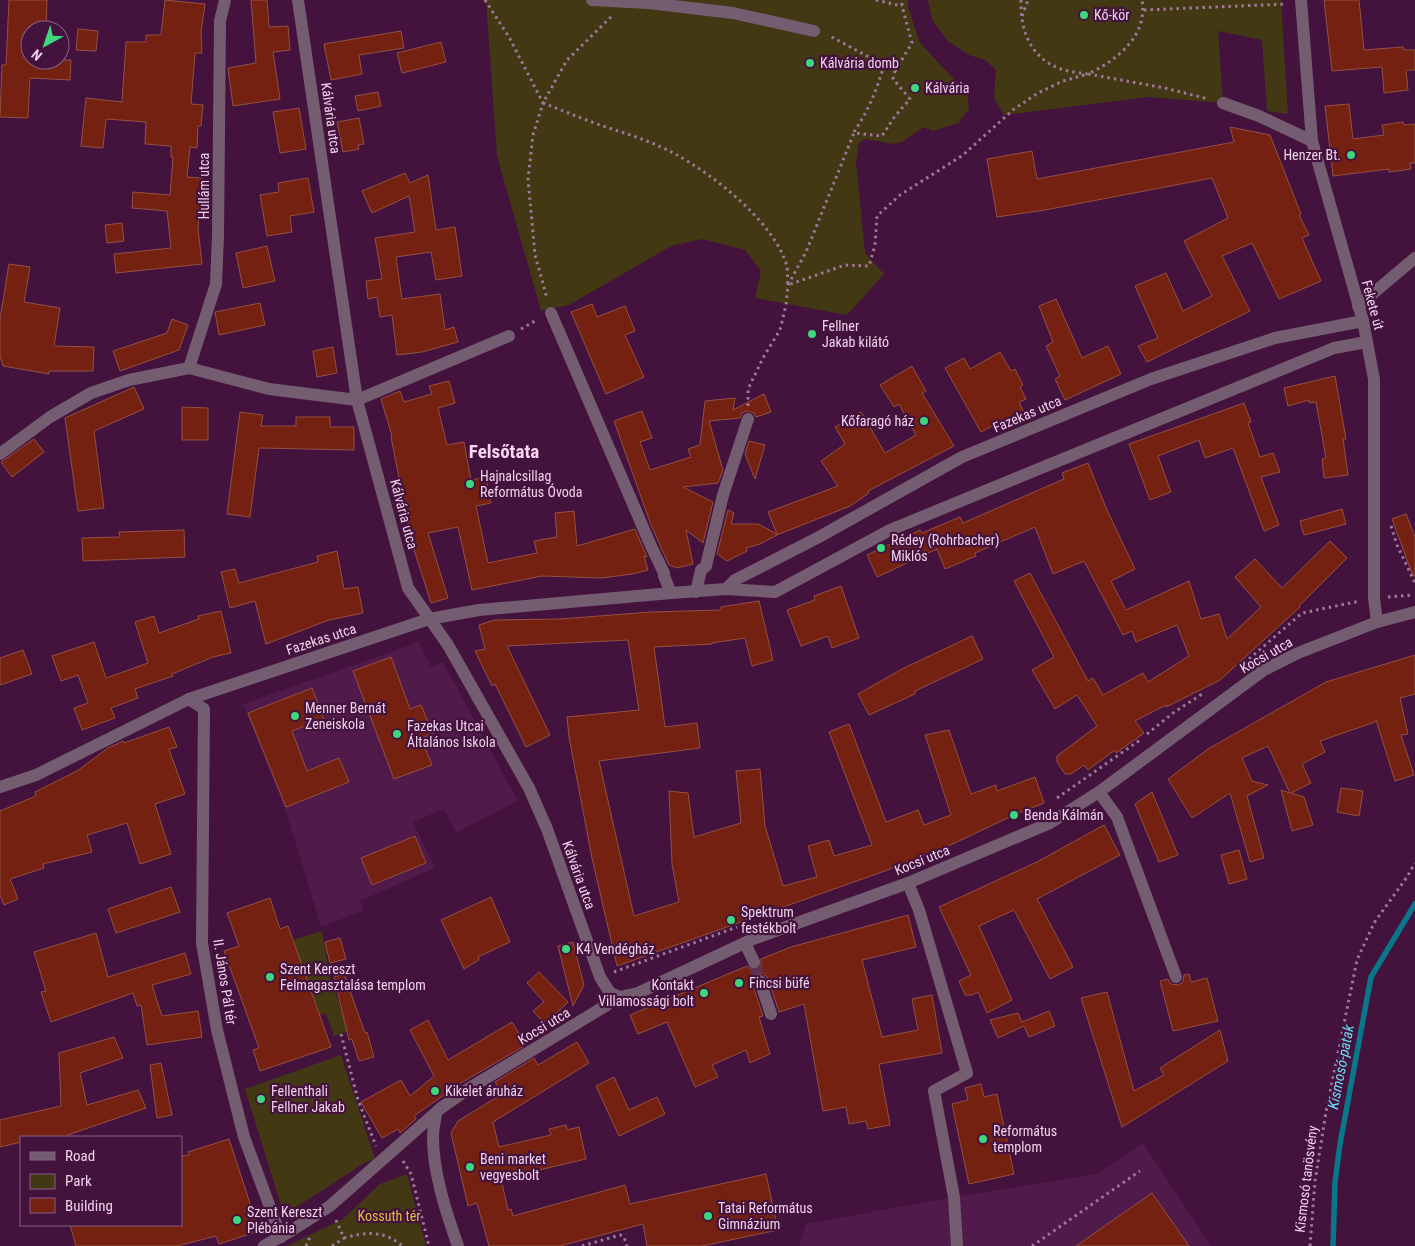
<svg xmlns="http://www.w3.org/2000/svg" width="1415" height="1246" font-family="'Roboto Condensed',sans-serif">
<style>
.built{fill:#501b4a}
.green{fill:#433814}
.lines{fill:none;stroke-linecap:round;stroke-linejoin:round}
.stream{stroke:#087789;stroke-width:5.5}
.building{fill:#752112;stroke:#945042}
.minor-tunnel{stroke:#5d3058;stroke-width:12;stroke-dasharray:12 6;stroke-linecap:butt}
.path{stroke:#9f7899;stroke-width:3;stroke-dasharray:2.5 4;stroke-linecap:butt}
.minor{stroke:#755d71;stroke-width:12}
.poi-dot{fill:#3fd77d;stroke:#43133e;stroke-width:2}
.labels{text-anchor:middle;stroke-width:4.5;stroke-linejoin:round;paint-order:stroke}
.poi-label{font-size:14px;fill:#f0d2ea;stroke:#43133e;text-anchor:start}
.street-label{font-size:14px;fill:#f0d2ea;stroke:#43133e}
.park-label{font-size:14px;fill:#e1bd3f;stroke:#43133e}
.water-label{font-size:15px;font-style:italic;fill:#6bddf4;stroke:#43133e}
.district-label{font-size:19px;font-weight:bold;fill:#fad6f3;stroke:#43133e}
</style>
<rect width="100%" height="100%" fill="#43133e"/>
<g class="built">
<path d="M419,642L431,667L443,662L518,801L456,833L444,809L413,822L435,868L360,901L363,911L321,927L287,814L243,704Z"/>
<path d="M1143,1143L1211,1246H799L806,1224L954,1197L1097,1174Z"/>
</g>
<g class="green">
<path d="M486,0H908V7L920,43L967,93L969,109L958,123L933,131L924,127L902,142L893,144L865,139L859,143L856,162L865,253L884,274L847,315L755,298L761,271L745,250L702,239L671,246L569,305L541,311L497,156Z"/>
<path d="M928,0H1281L1288,114L1267,111L1262,40L1218,31L1223,103L1148,97L1004,115L994,98L996,70L985,60L969,55L948,41L932,20Z"/>
<path d="M322,931L330,978L349,1031L334,1036L326,1013L320,1015L293,940Z"/>
<path d="M341,1055L375,1159L366,1162L284,1215L245,1089Z"/>
<path d="M407,1174L426,1246H287L343,1219L380,1184Z"/>
</g>
<g class="lines">
<path class="stream" d="M1333,1246L1335,1182L1340,1144L1371,977L1415,904"/>
</g>
<g class="building">
<path d="M9,0H47L46,30H30V60H71L70,80L30,78L28,118L0,117L2,65H6Z"/>
<path d="M165,0L205,4L201,32L202,53H195L191,104L203,105L201,126H198L197,148L190,147L187,177L202,178L198,229L202,264L116,273L114,254L171,248L167,211L132,208L133,192L170,195L173,157H171V146L145,144L146,122L106,119L103,148L81,146L86,98L122,102L126,42H146V35H161Z"/>
<path d="M251,0H267L269,27L288,26L290,50L273,52L280,99L233,106L228,68L256,63Z"/>
<path d="M1324,0H1359L1364,50L1403,47L1404,50H1415V70H1406L1408,90L1384,93L1382,67L1332,71Z"/>
<path d="M78,29L98,31L96,51L76,50Z"/>
<path d="M401,31L404,48L359,55L362,74L331,80L324,44Z"/>
<path d="M441,42L446,62L402,73L397,53Z"/>
<path d="M378,92L381,106L358,111L355,96Z"/>
<path d="M1349,104L1353,139L1384,135L1382,125L1403,122L1404,125L1415,124V163H1410L1411,169L1389,172V169L1333,176L1325,106Z"/>
<path d="M299,108L306,149L280,153L273,112Z"/>
<path d="M359,118L364,144L358,145L359,149L343,152L337,122Z"/>
<path d="M1230,127L1270,135L1301,214L1299,215L1309,235L1302,238L1321,281L1279,299L1252,243L1222,256L1250,311L1147,362L1138,346L1158,338L1135,286L1166,273L1183,311L1212,296L1184,241L1228,218L1212,178L1045,210L997,217L987,159L1032,151L1037,179L1234,142Z"/>
<path d="M405,173L410,183L428,175L436,230L455,227L462,276L436,280L431,252L396,257L402,299L440,294L445,330L454,327L458,342L422,352L397,355L392,315L380,317L377,297L368,299L366,281L382,279L375,238L415,232L409,196L372,213L362,191Z"/>
<path d="M308,178L314,212L290,216L292,232L267,236L260,195L279,192L278,183Z"/>
<path d="M122,223L124,241L107,243L105,225Z"/>
<path d="M267,246L275,281L243,288L236,253Z"/>
<path d="M9,264L30,267L24,302L60,308L54,346L94,347L93,371H49V374L3,366L0,356V319Z"/>
<path d="M1056,299L1082,358L1108,346L1121,374L1065,400L1055,379L1060,376L1046,346L1053,342L1039,306Z"/>
<path d="M260,303L265,325L219,335L215,312Z"/>
<path d="M592,304L597,317L625,306L635,331L625,335L644,377L606,394L571,312Z"/>
<path d="M172,319L188,325L179,350L120,371L113,351L167,333Z"/>
<path d="M333,347L337,373L317,377L313,351Z"/>
<path d="M1000,352L1011,371L1015,369L1023,385L1020,387L1026,399L1019,402L1026,417L1003,429L1000,422L981,432L945,368L964,358L970,369Z"/>
<path d="M912,366L926,391L922,393L954,446L868,491L869,493L850,506L777,535L760,544L746,548L747,551L727,561L717,554L728,510L734,513L731,524H758L777,534L768,512L838,486L821,461L845,444L835,427L861,412L885,453L916,435L899,404L894,407L880,385Z"/>
<path d="M1335,376L1346,439H1343L1348,475L1324,478L1322,459L1326,458L1316,402L1309,403V400L1288,406L1284,388Z"/>
<path d="M449,381L455,403L438,408L447,445L464,442L471,480L486,477L491,503L476,506L488,563L537,553L534,541L557,537L555,513L574,511L577,546L635,529L647,557L644,556L648,570L632,574L602,578L542,576L472,590L458,527L428,533L448,598L431,603L412,543L391,437L392,436L381,399L400,391L404,402L432,394L429,386Z"/>
<path d="M134,387L144,409L94,431L104,508L78,511L65,418Z"/>
<path d="M764,394L771,412L756,417L754,413L747,411L742,413L740,418L709,421L723,470L718,483L683,487L713,502L703,543L686,530L693,564L677,568L669,565L651,525L614,421L642,411L652,438L640,442L650,470L691,457L688,449L700,445L705,401L735,398L733,410Z"/>
<path d="M1244,403L1251,422L1248,423L1260,457L1273,453L1280,472L1261,477L1279,525L1264,531L1233,448L1205,458L1199,440L1158,456L1171,492L1150,500L1129,444Z"/>
<path d="M182,407L208,408V440H182Z"/>
<path d="M240,412L263,415L261,426H296V417H330V427H354V450L259,448L250,517L227,514Z"/>
<path d="M34,439L44,452L12,477L1,462Z"/>
<path d="M749,441L765,445L755,479L745,454Z"/>
<path d="M1088,463L1107,510L1135,569L1111,581L1126,610L1189,581L1201,619L1219,614L1227,639L1261,607L1235,577L1255,559L1282,588L1330,541L1347,558L1299,606L1300,607L1220,680L1166,707V705L1135,721L1144,733L1116,753L1115,750L1088,770L1084,765L1071,774H1065L1057,762V756L1097,726L1077,695L1055,709L1032,670L1054,657L1014,581L1030,573L1088,681L1093,678L1103,695L1143,673L1148,682L1189,656L1177,625L1136,642L1132,631L1123,635L1084,561L1053,574L1035,527L975,553L976,556L945,569L937,549L877,577L867,555L920,530L922,533L960,517L963,523L1064,479L1062,473Z"/>
<path d="M1342,509L1346,524L1304,535L1300,521Z"/>
<path d="M1406,514L1415,537V576H1413L1392,519Z"/>
<path d="M184,530L185,557L83,561L82,538L120,537L119,532Z"/>
<path d="M337,551L344,589L358,587L363,613L329,620L266,644L255,601L230,608L221,572L235,569L239,583L318,562L317,556Z"/>
<path d="M841,586L859,638L832,648L828,636L801,646L787,610L815,600L814,596Z"/>
<path d="M759,601L773,660L752,666L745,638L712,643V644L654,647L665,727L697,723L700,748L599,761L634,916L679,902L672,864L669,791L688,793L694,837L741,823L736,771L760,769L765,826L783,886L817,877L808,846L829,840L834,856L872,845L829,732L849,724L886,822L918,810L924,825L951,815L925,735L949,730L971,794L996,785L997,791L1035,777L1044,803L1014,815L944,848L882,872L617,966L592,858L569,737L567,717L639,710L628,640L507,646L550,735L526,747L495,684L492,686L475,651L485,649L479,625L494,620L560,619L651,612L721,610V607Z"/>
<path d="M221,611L231,653L213,657L172,674L173,676L135,689L138,698L111,708L115,718L82,730L74,708L88,703L78,675L61,681L52,656L94,642L106,678L148,663L135,622L154,616L159,633L199,619L198,616Z"/>
<path d="M972,636L983,659L915,691V694L869,715L858,694L904,668Z"/>
<path d="M23,650L32,674L0,685V658Z"/>
<path d="M1415,655V694L1400,698L1408,734L1401,735L1414,775L1395,781L1376,720L1375,722L1320,741L1325,752L1302,764L1311,783L1291,793L1304,797L1313,825L1292,831L1281,790L1290,793L1268,746L1242,758L1252,781L1268,785L1247,796L1264,858L1250,862L1230,793L1192,818L1168,779L1208,749L1326,682Z"/>
<path d="M391,657L410,709L421,705L433,734L421,738L432,765L394,779L353,671Z"/>
<path d="M312,688L324,719L292,731L307,771L339,758L349,782L286,807L248,713Z"/>
<path d="M169,727L177,747L169,749L185,794L155,804L171,854L140,864L127,823L87,835L92,852L43,864L44,868L10,879L18,899L4,905L0,895V811L36,796L35,792L77,771L108,748L123,741L124,743Z"/>
<path d="M1341,788L1363,791L1359,816L1337,812Z"/>
<path d="M1152,792L1178,855L1159,862L1135,804Z"/>
<path d="M1104,825L1120,855L1037,899L1073,967L1050,979L1014,910L979,926L1012,1000L987,1013L978,992L972,995H965L959,981L971,975L939,907L1037,862Z"/>
<path d="M415,836L426,863L372,885L361,858Z"/>
<path d="M1239,850L1247,879L1229,884L1221,855Z"/>
<path d="M171,887L180,912L116,933L108,909Z"/>
<path d="M491,897L510,942L478,957L479,960L464,969L441,920Z"/>
<path d="M270,898L280,929L288,926L331,1047L260,1071L253,1050L259,1048L224,951L239,946L227,913Z"/>
<path d="M908,915L916,947L862,960L882,1037L918,1030L912,999L932,995L942,1053L879,1064L890,1125L868,1129L866,1121L849,1124L846,1107L823,1111L804,1004L779,1012L768,978L762,973L754,975L752,983L763,1016L759,1017L770,1054L750,1063L746,1050L712,1065L718,1077L695,1087L667,1022L638,1034L630,1015L747,966L750,969H757L761,966V959L791,947Z"/>
<path d="M96,933L108,977L185,953L191,974L152,985L162,1016L198,1011L202,1037L147,1045L141,1005L137,1006L133,993L51,1022L41,992L46,991L34,952Z"/>
<path d="M340,938L346,959L330,963L325,942Z"/>
<path d="M573,942L584,985L573,1006L558,946Z"/>
<path d="M539,972L568,1002L545,1024L533,1011L544,1002L527,983Z"/>
<path d="M344,974L365,1033L367,1032L374,1057L359,1061L352,1039L349,1040L334,977Z"/>
<path d="M1189,974L1191,982L1207,978L1218,1021L1173,1031L1160,981L1168,979L1171,984L1178,985L1183,982L1184,975Z"/>
<path d="M1107,992L1134,1091L1164,1075L1160,1068L1220,1030L1228,1061L1122,1127L1081,998Z"/>
<path d="M1049,1011L1055,1026L1029,1037L1024,1026L998,1038L990,1020L1018,1013L1022,1022Z"/>
<path d="M428,1020L448,1060L512,1022L526,1045L461,1083L414,1116L416,1119L400,1133L398,1129L382,1138L361,1102L401,1080L410,1096L434,1076L410,1030Z"/>
<path d="M114,1037L123,1058L80,1073L87,1105L138,1090L146,1108L68,1135L69,1137H21V1142L0,1147V1120L61,1106L59,1053Z"/>
<path d="M577,1042L589,1063L493,1122L499,1147L551,1135L549,1129L566,1125L567,1130L579,1127L586,1159L501,1179L508,1210L511,1209L513,1216L625,1185L630,1204L766,1174L778,1230L702,1246H647L643,1224L560,1246H489L477,1203L468,1206L451,1133L458,1121L502,1094L495,1082L534,1058L538,1065Z"/>
<path d="M161,1063L172,1115L157,1118L150,1065Z"/>
<path d="M614,1077L629,1110L657,1097L665,1114L619,1136L596,1086Z"/>
<path d="M981,1084L984,1097L997,1094L1014,1174L969,1184L952,1104L968,1100L965,1088Z"/>
<path d="M229,1139L259,1231L219,1244L216,1236L177,1246H76L70,1225H181V1156L190,1155L188,1152Z"/>
<path d="M1152,1193L1189,1246H1076Z"/>
</g>
<g class="lines">
<path class="minor-tunnel" d="M754,962L760,981"/>
<g class="path">
<path d="M485,0L509,37L543,103L533,135L528,179L535,255L547,298"/>
<path d="M876,0L902,6"/>
<path d="M1021,0C1020,30 1030,58 1061,69C1070,72 1080,73 1088,74C1117,60 1148,36 1142,0"/>
<path d="M1144,10L1286,4"/>
<path d="M1022,16L1028,0"/>
<path d="M611,17L567,60L543,103C561,110 578,117 597,124C623,133 650,140 675,154C714,175 774,222 787,266C788,272 787,279 788,285L845,265L869,266L875,245L877,216L900,195L963,155L1014,109L1038,93L1063,81L1088,74L1165,88L1208,99"/>
<path d="M895,71L912,43L902,6V0"/>
<path d="M854,132C868,111 877,90 884,65"/>
<path d="M521,329L537,320"/>
<path d="M748,406V389L764,356L780,330L786,305L788,285L806,252L854,133L882,136L895,116L910,99L893,79L895,71L828,35"/>
<path d="M1391,526L1397,545L1415,583"/>
<path d="M1388,597L1412,595"/>
<path d="M1249,659L1302,613L1360,601"/>
<path d="M1147,734L1173,713L1202,694"/>
<path d="M1057,798L1140,740"/>
<path d="M614,972L737,927"/>
<path d="M341,1034L358,1100L376,1146"/>
<path d="M403,1161L411,1174L429,1246"/>
<path d="M336,1220L344,1238C365,1232 385,1230 402,1246"/>
<path d="M306,1246L310,1237"/>
<path d="M332,1246L344,1238"/>
<path d="M582,1246L620,1235L624,1237L627,1246"/>
<path d="M1032,1246L1140,1171"/>
<path d="M1310,1246L1315,1181L1326,1112L1357,960L1374,923L1407,877L1415,863"/>
</g>
<g class="minor">
<path d="M298,0L357,400L408,588L448,645L529,788L547,829L600,977L610,993"/>
<path d="M592,0L649,3L733,13L814,31"/>
<path d="M1301,0L1312,141L1363,321L1374,379V598L1377,622"/>
<path d="M1223,103L1259,116L1312,141"/>
<path d="M1358,306L1415,258"/>
<path d="M551,313L651,546L664,573V576L671,593"/>
<path d="M189,368L216,284L218,236L220,21L225,0"/>
<path d="M0,454L50,417L91,393L129,380L189,368L269,389L357,400L509,336"/>
<path d="M726,589L735,580L819,537L962,457L1151,379L1275,338L1363,321"/>
<path d="M696,592L701,570L706,566L723,495L748,419"/>
<path d="M189,699L204,709L202,943L217,1030L244,1137L281,1237"/>
<path d="M0,787L36,775L189,699L429,619L479,610L671,593L726,589L775,592L890,530L1334,348L1367,342"/>
<path d="M1099,792L1117,817L1176,977"/>
<path d="M908,883L919,910L967,1073L934,1091L954,1197L957,1246"/>
<path d="M745,943L754,962"/>
<path d="M760,981L771,1014"/>
<path d="M610,993L620,997L638,993L753,939L908,883L1050,823L1099,792L1264,670L1298,653L1377,622L1415,612"/>
<path d="M436,1114C435,1121 433,1129 433,1137C433,1173 446,1212 458,1246"/>
<path d="M264,1246L289,1232L330,1206L441,1108L468,1089L607,1005L610,993"/>
</g>
</g>
<g class="poi-dot">
<circle cx="1084" cy="15" r="5"/>
<circle cx="810" cy="63" r="5"/>
<circle cx="915" cy="88" r="5"/>
<circle cx="1351" cy="155" r="5"/>
<circle cx="812" cy="334" r="5"/>
<circle cx="924" cy="421" r="5"/>
<circle cx="470" cy="484" r="5"/>
<circle cx="881" cy="548" r="5"/>
<circle cx="295" cy="716" r="5"/>
<circle cx="397" cy="734" r="5"/>
<circle cx="1014" cy="815" r="5"/>
<circle cx="731" cy="920" r="5"/>
<circle cx="566" cy="949" r="5"/>
<circle cx="270" cy="977" r="5"/>
<circle cx="739" cy="983" r="5"/>
<circle cx="704" cy="993" r="5"/>
<circle cx="435" cy="1091" r="5"/>
<circle cx="261" cy="1099" r="5"/>
<circle cx="983" cy="1139" r="5"/>
<circle cx="470" cy="1167" r="5"/>
<circle cx="708" cy="1216" r="5"/>
<circle cx="237" cy="1220" r="5"/>
</g>
<g class="labels">
<g class="poi-label">
<text x="1094" y="20">Kő-kör</text>
<text x="820" y="68">Kálvária domb</text>
<text x="925" y="93">Kálvária</text>
<text x="1341" y="160" text-anchor="end">Henzer Bt.</text>
<text x="822" y="331">Fellner<tspan x="822" dy="16">Jakab kilátó</tspan></text>
<text x="914" y="426" text-anchor="end">Kőfaragó ház</text>
<text x="480" y="481">Hajnalcsillag<tspan x="480" dy="16">Református Óvoda</tspan></text>
<text x="891" y="545">Rédey (Rohrbacher)<tspan x="891" dy="16">Miklós</tspan></text>
<text x="305" y="713">Menner Bernát<tspan x="305" dy="16">Zeneiskola</tspan></text>
<text x="407" y="731">Fazekas Utcai<tspan x="407" dy="16">Általános Iskola</tspan></text>
<text x="1024" y="820">Benda Kálmán</text>
<text x="741" y="917">Spektrum<tspan x="741" dy="16">festékbolt</tspan></text>
<text x="576" y="954">K4 Vendégház</text>
<text x="280" y="974">Szent Kereszt<tspan x="280" dy="16">Felmagasztalása templom</tspan></text>
<text x="749" y="988">Fincsi büfé</text>
<text x="694" y="990" text-anchor="end">Kontakt<tspan x="694" dy="16">Villamossági bolt</tspan></text>
<text x="271" y="1096">Fellenthali<tspan x="271" dy="16">Fellner Jakab</tspan></text>
<text x="445" y="1096">Kikelet áruház</text>
<text x="993" y="1136">Református<tspan x="993" dy="16">templom</tspan></text>
<text x="480" y="1164">Beni market<tspan x="480" dy="16">vegyesbolt</tspan></text>
<text x="718" y="1213">Tatai Református<tspan x="718" dy="16">Gimnázium</tspan></text>
<text x="247" y="1217">Szent Kereszt<tspan x="247" dy="16">Plébánia</tspan></text>
</g>
<g class="street-label">
<text transform="translate(331 118) rotate(82)" y="5">Kálvária utca</text>
<text transform="translate(204 186) rotate(-90)" y="5">Hullám utca</text>
<text transform="translate(1373 305) rotate(75)" y="5">Fekete út</text>
<text transform="translate(1027 414) rotate(-23)" y="5">Fazekas utca</text>
<text transform="translate(404 514) rotate(75)" y="5">Kálvária utca</text>
<text transform="translate(321 639) rotate(-18)" y="5">Fazekas utca</text>
<text transform="translate(1266 655) rotate(-30)" y="5">Kocsi utca</text>
<text transform="translate(922 860) rotate(-22)" y="5">Kocsi utca</text>
<text transform="translate(579 875) rotate(70)" y="5">Kálvária utca</text>
<text transform="translate(225 982) rotate(81)" y="5">II. János Pál tér</text>
<text transform="translate(544 1026) rotate(-31)" y="5">Kocsi utca</text>
<text transform="translate(1306 1179) rotate(-83)" y="5">Kismosó tanösvény</text>
</g>
<g class="park-label">
<text x="389" y="1221">Kossuth tér</text>
</g>
<g class="water-label">
<text transform="translate(1341 1067) rotate(-79)" y="5">Kismosó-patak</text>
</g>
<g class="district-label">
<text x="504" y="458">Felsőtata</text>
</g>
</g>
<rect x="20" y="1136" width="162" height="90" fill="#43133e" stroke="#885f83"/>
<rect x="30" y="1152" width="25" height="8" fill="#755d71" stroke="#885f83"/>
<text x="65" y="1161" font-size="15" fill="#f0d2ea">Road</text>
<rect x="30" y="1174" width="25" height="15" fill="#433814" stroke="#885f83"/>
<text x="65" y="1186" font-size="15" fill="#f0d2ea">Park</text>
<rect x="30" y="1198" width="25" height="15" fill="#752112" stroke="#885f83"/>
<text x="65" y="1211" font-size="15" fill="#f0d2ea">Building</text>
<g transform="translate(45 45) rotate(220)"><circle r="24" fill="#43133e" stroke="#885f83"/>
<path d="M0-4L9 19L0 12L-9 19Z" fill="#3fd77d"/>
<text y="-8" font-size="14" font-weight="bold" text-anchor="middle" fill="#f0d2ea">N</text>
</g>
</svg>
